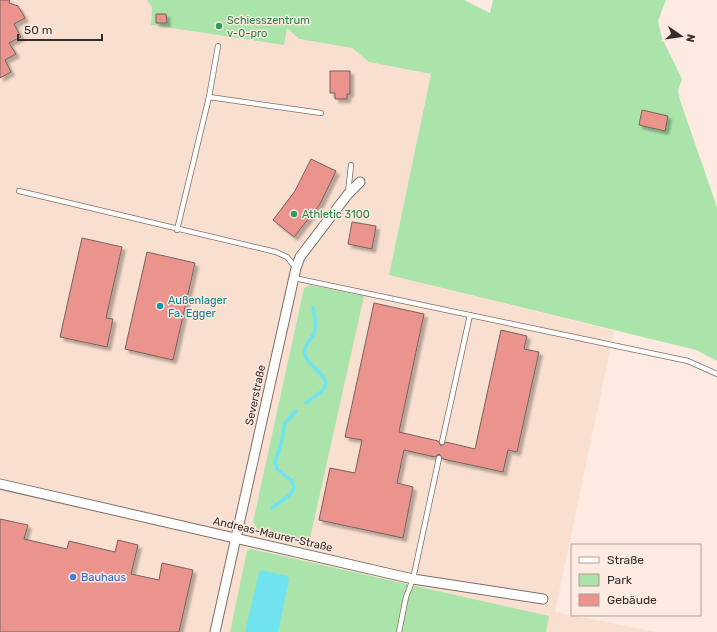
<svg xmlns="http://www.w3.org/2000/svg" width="717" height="632" font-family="Rubik,sans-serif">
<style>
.built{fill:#f9dfd0}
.green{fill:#abe4ab}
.water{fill:#70e3f0}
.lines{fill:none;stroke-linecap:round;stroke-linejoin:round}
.stream{stroke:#70e3f0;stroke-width:3.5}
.building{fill:#eb948e;stroke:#74615f;filter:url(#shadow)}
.service-casing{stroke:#7e6e65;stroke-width:6}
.minor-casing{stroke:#7e6e65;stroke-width:11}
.service{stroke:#fff;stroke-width:4.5}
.minor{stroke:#fff;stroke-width:9}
.leisure-dot{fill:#2e9e5b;stroke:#fdeae0;stroke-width:1.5}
.culture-dot{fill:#0f9aa8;stroke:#fdeae0;stroke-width:1.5}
.shop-dot{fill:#3f7fe0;stroke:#fdeae0;stroke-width:1.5}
.labels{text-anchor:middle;stroke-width:3;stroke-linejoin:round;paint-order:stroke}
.leisure-label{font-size:11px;fill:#27864d;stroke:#fdeae0;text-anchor:start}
.culture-label{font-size:11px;fill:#0d838f;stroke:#fdeae0;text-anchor:start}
.street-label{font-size:11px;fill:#352e2a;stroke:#fdeae0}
.shop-label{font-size:11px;fill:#366cbe;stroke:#fdeae0;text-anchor:start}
</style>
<defs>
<filter id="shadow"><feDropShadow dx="3.5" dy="3.5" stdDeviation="1" flood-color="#0004"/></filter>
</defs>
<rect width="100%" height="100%" fill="#fdeae0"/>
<path class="built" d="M0,0H147L152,7L151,24L284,45L287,28L299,39L352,48L369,62L431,74L389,275L614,331L555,612L656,632H0Z"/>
<g class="green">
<path d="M147,0H464L490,13L493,0H666L658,21L662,38L682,79L678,91L680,100L717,207V361L696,350L389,275L431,74L369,62L352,48L299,39L287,28L284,45L151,25L152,7Z"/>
<path d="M310,285L364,296L309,543L258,531L253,522L304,288Z"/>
<path d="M251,549L549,616L546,632H230L247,551Z"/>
</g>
<path class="water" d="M261,570L287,576L289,580L278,632H245L259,573Z"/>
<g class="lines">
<g class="stream">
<path d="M306,403C311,399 318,395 323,390C335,375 301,366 305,349C306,343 312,338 314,333C317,325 315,316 313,308"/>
<path d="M272,508L291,494L294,488L292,481L277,469L275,462L281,444L285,423L296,411"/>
</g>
</g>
<g class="building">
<path d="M0,0H10L9,3L18,6L25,18L14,24L21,37L9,43L16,54L5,60L11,72L0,78Z"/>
<path d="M156,14H166L167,23H156Z"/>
<path d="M330,71H350V94H347V99H335V93H330Z"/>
<path d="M642,110L668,116L665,131L639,125Z"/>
<path d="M311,159L336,171L320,204L294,237L273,220L295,191Z"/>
<path d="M352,222L376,226L372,249L348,244Z"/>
<path d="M82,238L122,247L106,318L113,319L107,347L60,337Z"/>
<path d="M147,252L195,263L173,360L125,349Z"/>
<path d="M374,303L424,314L399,432L438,441L441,446L446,442L475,449L501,330L527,336L524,349L539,352L517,452L508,450L503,472L443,459L439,454L435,457L404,450L397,483L413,487L403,538L319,520L330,468L355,473L362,440L345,437Z"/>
<path d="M0,519L28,525L24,539L67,549L69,541L115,552L118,540L138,545L131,574L159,580L162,563L193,570L179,632H0Z"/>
</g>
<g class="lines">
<g class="service-casing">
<g id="service">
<path d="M209,97L321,113"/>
<path d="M19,191L276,252L287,257L296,268"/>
<path d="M348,193L351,165"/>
<path d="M177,230L209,97L218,46"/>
<path d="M294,278L688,361L717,374"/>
<path d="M442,442L470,315"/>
<path d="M399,632L406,597L413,579L439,458"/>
</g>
</g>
<g class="minor-casing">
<g id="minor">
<path d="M0,484L413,579L543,599"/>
<path d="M215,632L296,268L300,257L348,194L360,182"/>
</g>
</g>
<use href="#service" class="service"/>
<use href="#minor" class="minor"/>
</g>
<g class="leisure-dot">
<circle cx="219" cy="26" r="4"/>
<circle cx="294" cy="214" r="4"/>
</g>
<circle class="culture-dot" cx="160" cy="306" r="4"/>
<circle class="shop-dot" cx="73" cy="577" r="4"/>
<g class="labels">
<g class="leisure-label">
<text x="227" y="24">Schiesszentrum<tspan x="227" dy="13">v-0-pro</tspan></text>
<text x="302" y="218">Athletic 3100</text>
</g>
<g class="culture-label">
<text x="168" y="304">Außenlager<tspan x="168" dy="13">Fa. Egger</tspan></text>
</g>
<g class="street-label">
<text transform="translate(255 395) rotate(-78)" y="4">Severstraße</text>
<text transform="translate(273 534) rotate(13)" y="4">Andreas-Maurer-Straße</text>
</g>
<g class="shop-label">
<text x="81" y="581">Bauhaus</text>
</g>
</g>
<rect x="571" y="544" width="130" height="72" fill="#fdeae0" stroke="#ad9f97"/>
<rect x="579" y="557" width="20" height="6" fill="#ffffff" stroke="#ad9f97"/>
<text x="607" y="564" font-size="12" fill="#352e2a">Straße</text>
<rect x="579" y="574" width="20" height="12" fill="#abe4ab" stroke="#ad9f97"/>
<text x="607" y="584" font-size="12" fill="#352e2a">Park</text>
<rect x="579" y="594" width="20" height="12" fill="#eb948e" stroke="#ad9f97"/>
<text x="607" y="604" font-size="12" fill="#352e2a">Gebäude</text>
<g transform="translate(681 36) rotate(103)" stroke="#fdeae0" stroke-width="3" paint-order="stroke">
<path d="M0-3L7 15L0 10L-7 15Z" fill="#352e2a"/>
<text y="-6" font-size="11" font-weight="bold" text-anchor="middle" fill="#352e2a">N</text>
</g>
<path d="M18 34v6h84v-6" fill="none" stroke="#352e2a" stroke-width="2"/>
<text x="24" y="34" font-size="12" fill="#352e2a" stroke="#fdeae0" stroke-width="3" paint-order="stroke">50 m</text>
</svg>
